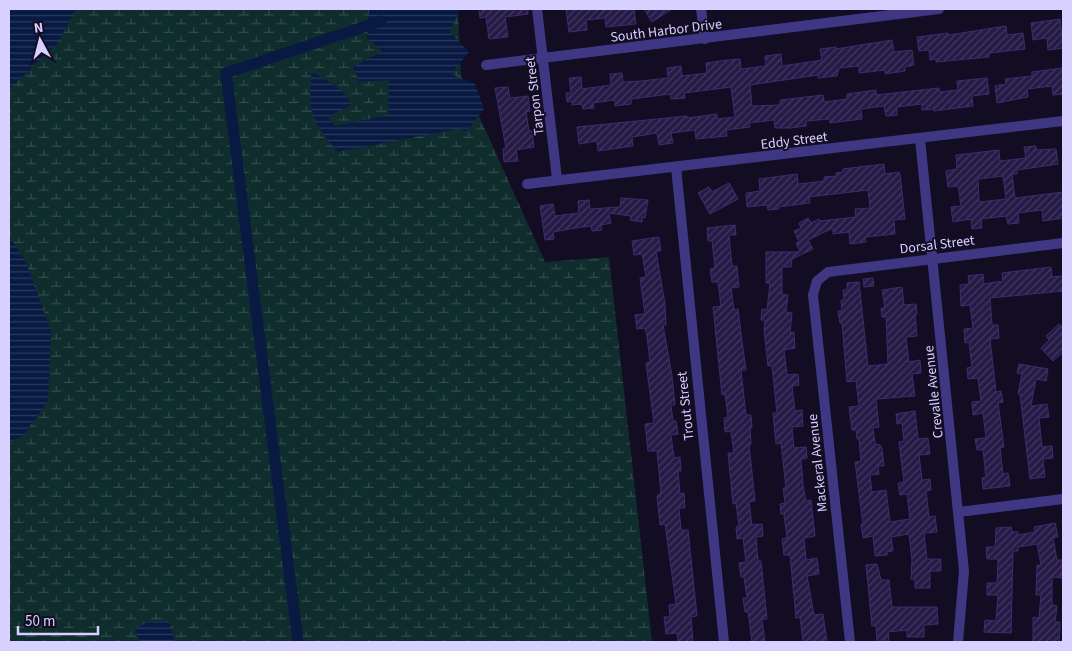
<svg xmlns="http://www.w3.org/2000/svg" width="1072" height="651" font-family="'Source Sans 3',sans-serif">
<style>
.wetland{fill:url(#wetland-marsh)}
.water{fill:url(#water-rules)}
.lines{fill:none;stroke-linecap:round;stroke-linejoin:round}
.canal{stroke:#081a42;stroke-width:11}
.building{fill:url(#building-hatch);stroke:#3d2b71;fill-rule:evenodd}
.minor{stroke:#3f3784;stroke-width:10}
.labels{text-anchor:middle;stroke-width:4;stroke-linejoin:round;paint-order:stroke}
.street-label{font-size:14px;fill:#d8d0ff;stroke:#130d24}
</style>
<defs>
<pattern id="wetland-marsh" width="20" height="14" patternUnits="userSpaceOnUse" patternTransform="scale(1.25)"><rect width="20" height="14" fill="#102d2e"/><path d="M1 5h8M5 5V1M11 12h8M15 12V8" fill="none" stroke="#324a4d"/></pattern>
<pattern id="water-rules" width="6" height="5" patternUnits="userSpaceOnUse" patternTransform="scale(1.25)"><rect width="6" height="5" fill="#081a42"/><path d="M0 2.5h6" fill="none" stroke="#2b3a5e"/></pattern>
<pattern id="building-hatch" width="6" height="6" patternUnits="userSpaceOnUse" patternTransform="scale(1.25)"><rect width="6" height="6" fill="#251945"/><path d="M-1 1l2-2M0 6l6-6M5 7l2-2" fill="none" stroke="#443961"/></pattern>
</defs>
<rect width="100%" height="100%" fill="#130d24"/>
<path class="wetland" d="M9,9H458L461,76L545,262L609,257L652,642H9Z"/>
<g class="water">
<path d="M9,9H76L57,44L11,87H9Z"/>
<path d="M369,9H460L450,32L469,52L451,74L475,84L484,109L467,131L458,129L337,152C312,121 307,112 312,71L341,90L352,104L328,117L335,126L388,115L389,80L359,82L353,67L382,51L367,38Z"/>
<path d="M9,237L25,260L51,331L48,401L23,436L9,442Z"/>
<path d="M169,621L175,642H140L135,629L148,622Z"/>
</g>
<g class="lines">
<path class="canal" d="M298,642L226,73L381,21"/>
</g>
<g class="building">
<path d="M479,9H528V14L505,17L508,37L489,39L486,17L480,18Z"/>
<path d="M566,9H634L636,24L606,27L605,18L586,20L587,30L569,32Z"/>
<path d="M644,9H672L652,22Z"/>
<path d="M1060,19L1063,48L1048,50L1047,38L1033,40L1031,23Z"/>
<path d="M1006,26L1007,35L1023,33L1025,49L989,53V57L936,62V59L930,60L929,50L919,51L917,37L948,33L949,35Z"/>
<path d="M892,40L894,52L912,50L914,65L905,67V71L885,74V70L859,73V66L839,68L837,76L818,78V75L750,85L752,106L780,105V100L823,95L824,102L847,99V94L876,90V95L939,88L940,92L958,90L957,81L987,78L989,94L972,96L973,106L934,111V109L922,110V104L897,107V115L886,116L884,106L861,109L862,119L830,123L829,119L806,121V126L790,128H775L774,120L749,123L750,127L726,130L727,136L696,139L695,130L671,133L673,143L659,145L657,133L632,137L633,146L598,151L597,141L579,144L577,127L687,116V118L717,114V119L735,117L731,87L684,93L685,98L671,99L670,94L631,99V104L615,106V100L593,103L594,108L583,109L582,104L572,105V101L567,102L566,93H571L569,78L581,77L582,89L611,85L610,74L622,73L623,82L641,81L668,78L667,68L681,66L682,76L707,73L706,63L728,60L740,59L741,69L766,66L765,56L781,54L782,66L822,60L820,49L836,47V49Z"/>
<path d="M1062,68L1063,94L1053,95L1052,86L1027,89L1028,97L997,103L995,86L1006,84L1005,79L1032,76V72Z"/>
<path d="M508,87L510,98L528,96L530,111L526,112L529,131H532L534,147L516,150L518,161L504,162L503,149L506,148L495,88Z"/>
<path d="M1036,146V150L1056,149L1058,164L1017,170V174H1012L1015,198L1063,192V218L1043,221L1042,210L1018,213L1019,223L1008,224L1006,216L981,219L982,228L972,229L971,219L953,222L951,207L961,206L958,186L948,187L946,171L957,169L956,155L999,150L1000,161L1026,158L1024,147ZM1003,176L1006,199L979,202L978,179Z"/>
<path d="M884,164L885,174L899,172L900,174L905,219L894,220L895,234L865,237L866,242L850,244L849,232L833,234V228L808,240L813,249L792,259L791,267H782V294L788,295L786,312L792,313L790,333L794,332L795,348L784,350L787,375L798,374L799,385L792,386L795,411L802,410L803,426L792,427L794,448L806,447L807,458L801,459L803,485L806,501L811,500L815,536L804,538L806,560L817,558L819,574L807,576L814,615L823,614L827,642H803L800,617L796,618L790,555H784L782,539L787,538L784,514H781L780,504L785,503L783,488H786L781,443L776,444L773,413H777L772,366H768L764,330L765,320H761L762,309L767,310L770,283H766V252H800L796,243L799,242L794,231L801,228L799,223L808,218L811,223L819,219L820,221L856,217L855,209L870,208L868,190L809,197L810,203L778,207L779,209L768,210L767,205L747,207L746,193L760,191L759,179L797,174L798,184L824,181V177L837,176L836,173L843,172V169Z"/>
<path d="M729,183L738,199L710,214L698,193L709,187L712,192Z"/>
<path d="M621,198L648,200L645,218L642,217V222L630,220L631,216L609,213L611,223L601,225L602,230L592,231L591,226L575,228L553,232L554,239L545,240L540,206L553,204L555,216L579,213L578,201L589,200L590,209L620,207Z"/>
<path d="M735,225L736,235H729L732,266H737L739,287L731,288L734,310L738,309L742,341L746,370H741L746,415H751L752,428H750L751,444H749L755,501L749,502L752,525L762,524L763,536L756,537L758,561H761L767,619H762L765,642H752L748,612H745L743,598H747L744,577H741L739,563L746,562L743,538L737,539L736,527L739,526L736,503L733,504L728,453H734L731,431L725,432L724,418L728,417L725,394L722,395L713,307L721,306L718,282H712L710,269L715,268L712,241H708L707,228Z"/>
<path d="M659,237L661,251H656L665,304L666,325H663L672,376L675,405H671L673,421H676L678,434L671,435L674,458L680,457L681,471H678L680,494L684,493L685,508H679L681,530H688L697,616L691,617L693,642H678L677,633L666,634L664,617H670L669,605L676,604L665,524L660,525L657,496L661,493L657,451H648L645,424L654,423L646,363L650,362L647,336L645,328L637,329L635,315L645,314L640,278L646,277L642,254L634,255L632,241Z"/>
<path d="M1051,267L1052,277L1063,276V291L990,298L992,325H998L999,338L990,339L996,392L1001,391L1003,402L998,403L1004,447L1000,448L1003,474L1008,473L1010,486L983,489L982,478L986,477L983,450H977L975,439L986,438L983,413L973,415L972,402L981,401L978,378L968,379L967,368L972,367L969,342L965,343L964,329L973,328L970,305L961,306L960,285L969,284L968,276L983,274L984,284L1003,281L1002,273Z"/>
<path d="M873,278L874,286L864,287L863,279Z"/>
<path d="M859,282L868,366L888,364L886,317H882L881,308H885L882,290L902,287L904,305L916,304L917,314L915,315L917,336L906,337L909,362L920,360L921,373L912,374L915,396L876,399L879,427L873,428L875,444L880,445L882,449L884,466H878L879,474L870,475L872,492L886,490L890,522L910,519L907,494L900,495L898,483L904,482L899,442L904,441L902,423L897,424L896,414L915,411L918,439L928,438L930,454L919,455L922,480L930,479L931,490L926,491L929,517L935,516L937,532L924,533L927,559H941V571H930V588H915V579H911L912,560L909,534L891,537L893,551L887,552V555L875,556L873,536L863,538L861,525L863,524L855,462L861,461L859,439H857L856,430H852L849,407L859,406L856,381L847,382L842,323H840L838,311H842L841,300H844L843,290H847V283Z"/>
<path d="M1059,324L1063,328V352L1053,361L1041,348L1049,340L1046,336Z"/>
<path d="M1019,364L1048,369L1046,381L1036,379L1031,406L1047,404L1049,417L1039,418L1042,447L1052,446L1053,458L1043,459L1045,477L1030,479L1020,394H1018L1022,374L1017,373Z"/>
<path d="M1055,523L1058,537L1053,538L1057,560H1062V578L1052,577V605L1057,606L1055,622H1060L1059,642H1033V617L1039,618L1041,595H1036L1037,565H1041L1037,544L1018,547V551H1013L1011,633L984,632L985,620L996,621L998,595H987V583H997L998,559H987L986,547H995L996,528L1011,527L1012,532H1018V535L1035,532L1034,527Z"/>
<path d="M877,564L881,580H889L892,607H937L938,624L924,625V637H907V630L888,632L889,641L877,642L876,626H872L866,565Z"/>
</g>
<g class="lines">
<g class="minor">
<path d="M537,9L557,179"/>
<path d="M701,9L705,39"/>
<path d="M486,65L939,9"/>
<path d="M920,139L964,571L958,642"/>
<path d="M676,167L724,642"/>
<path d="M527,184L1063,121"/>
<path d="M959,512L1063,499"/>
<path d="M850,642L813,295L817,281L828,272L1063,243"/>
</g>
</g>
<g class="labels">
<g class="street-label">
<text transform="translate(666 30) rotate(-7)" y="5">South Harbor Drive</text>
<text transform="translate(534 96) rotate(-97)" y="5">Tarpon Street</text>
<text transform="translate(794 140) rotate(-7)" y="5">Eddy Street</text>
<text transform="translate(937 244) rotate(-7)" y="5">Dorsal Street</text>
<text transform="translate(933 392) rotate(-96)" y="5">Crevalle Avenue</text>
<text transform="translate(685 406) rotate(-96)" y="5">Trout Street</text>
<text transform="translate(817 463) rotate(-96)" y="5">Mackeral Avenue</text>
</g>
</g>
<rect width="1072" height="651" fill="none" stroke="#d8d0ff" stroke-width="20"/>
<g transform="translate(40 40) rotate(353)" stroke="#130d24" stroke-width="4" paint-order="stroke">
<path d="M0-4L9 19L0 12L-9 19Z" fill="#d8d0ff"/>
<text y="-8" font-size="14" font-weight="bold" text-anchor="middle" fill="#d8d0ff">N</text>
</g>
<path d="M18 626v8h80v-8" fill="none" stroke="#d8d0ff" stroke-width="2.5"/>
<text x="25" y="626" font-size="15" fill="#d8d0ff" stroke="#130d24" stroke-width="4" paint-order="stroke">50 m</text>
</svg>
